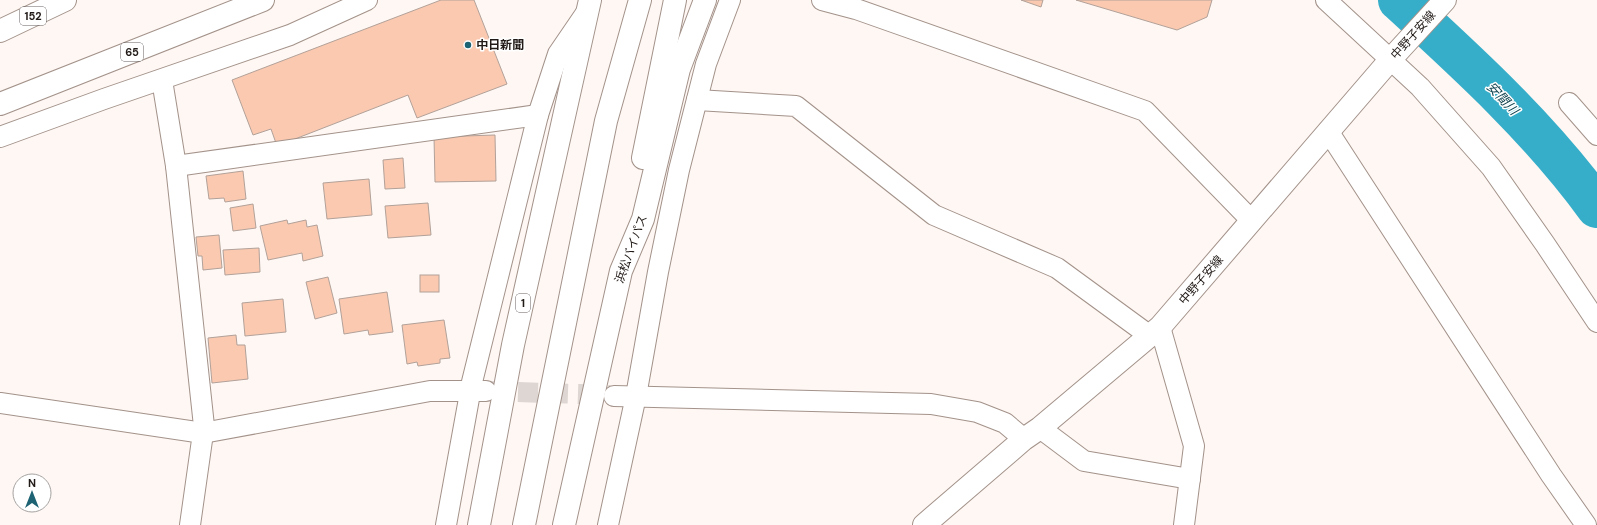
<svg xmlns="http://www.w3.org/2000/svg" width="1597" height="525" font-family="'DM Sans','Noto Sans JP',sans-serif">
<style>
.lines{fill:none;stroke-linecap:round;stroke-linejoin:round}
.river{stroke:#36aeca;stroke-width:42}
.building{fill:#fbc9b0;stroke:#b2a199}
.minor-tunnel{stroke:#ddd6d2;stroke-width:20;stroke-dasharray:20 10;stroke-linecap:butt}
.minor-casing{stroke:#a3928a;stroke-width:22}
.secondary-casing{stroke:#a3928a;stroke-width:24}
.primary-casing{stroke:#a3928a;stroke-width:24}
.trunk-casing{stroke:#a3928a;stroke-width:24}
.minor{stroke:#fff;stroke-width:20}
.secondary{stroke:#fff;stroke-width:22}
.primary{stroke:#fff;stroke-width:22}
.trunk{stroke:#fff;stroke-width:22}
.poi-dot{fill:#1e6374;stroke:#fff;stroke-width:1.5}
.labels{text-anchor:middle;stroke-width:3;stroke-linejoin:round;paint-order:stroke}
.shield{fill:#fff;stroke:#645f5d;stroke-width:1}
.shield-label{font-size:11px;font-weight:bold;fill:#211a17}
.street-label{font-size:12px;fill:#211a17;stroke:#fff}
.poi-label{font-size:12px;font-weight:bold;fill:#211a17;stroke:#fff;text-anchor:start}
.water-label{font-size:13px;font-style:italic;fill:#124551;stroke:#fff}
</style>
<rect width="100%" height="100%" fill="#fef7f3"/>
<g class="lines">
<path class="river" d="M1399,0C1470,65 1540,129 1597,207"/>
</g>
<g class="building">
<path d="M441,0H474L507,84L417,118L408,95L277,146L271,129L253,135L232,80Z"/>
<path d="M1021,0H1043L1041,7Z"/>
<path d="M1076,0H1212L1207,17L1177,30Z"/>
<path d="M495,135L496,181L435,182L434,137Z"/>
<path d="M403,158L405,188L385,189L383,160Z"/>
<path d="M243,171L246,199L225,202L224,198L209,199L206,176Z"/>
<path d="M369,179L372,215L327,219L323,183Z"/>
<path d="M428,203L431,235L388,238L385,206Z"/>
<path d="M253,204L256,228L233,231L230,208Z"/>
<path d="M287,220L288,224L306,220L307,227L317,225L323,256L303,261L302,253L268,260L260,226Z"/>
<path d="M219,235L222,268L203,270L202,256H198L196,237Z"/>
<path d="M259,248L260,272L225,275L223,250Z"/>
<rect x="420" y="275" width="19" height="17"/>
<path d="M328,277L337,313L315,319L306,282Z"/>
<path d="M387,292L393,332L369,335L368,330L344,334L339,299Z"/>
<path d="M283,299L286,332L245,336L242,303Z"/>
<path d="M444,320L450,358L440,359V363L418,366L417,362L407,364L402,325Z"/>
<path d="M236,335L237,345H245L248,379L212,383L208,338Z"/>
</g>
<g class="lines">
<path class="minor-tunnel" d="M488,391L610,395"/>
<g class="minor-casing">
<g id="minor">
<path d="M822,0L856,9L1145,111L1252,221"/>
<path d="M1326,0L1420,87L1491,167L1545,244L1597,322"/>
<path d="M162,80L176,166L204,426L190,525"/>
<path d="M697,100L796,106L934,215L1057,268L1150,336"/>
<path d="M1569,103L1597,135"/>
<path d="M1328,131L1551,475L1586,525"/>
<path d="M0,137L104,99L290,35L367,0"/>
<path d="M176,166L538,115"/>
<path d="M1160,327L1194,446L1184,525"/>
<path d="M614,396L931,404L977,412L1005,423L1024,439"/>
<path d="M0,403L203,433L430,391H486"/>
<path d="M1040,428L1084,461L1190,479"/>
<path d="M446,525L472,382L538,115L558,54L586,13"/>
<path d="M608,525L636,396L658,272L679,170L706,64L730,0"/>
</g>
</g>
<g class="secondary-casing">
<path id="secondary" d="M924,525L1024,439L1040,428L1160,327L1390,60L1445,0"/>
</g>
<g class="primary-casing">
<path id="primary" d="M0,104L263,0"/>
</g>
<g class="trunk-casing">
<g id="trunk">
<path d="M0,31L65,0"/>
<path d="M643,158L675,0"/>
<path d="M479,525L513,345L590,0"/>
<path d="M524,525L606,121L640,0"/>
<path d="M564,525L621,271L643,219L679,69L705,0"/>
</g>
</g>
<use href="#minor" class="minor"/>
<use href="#secondary" class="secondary"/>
<use href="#primary" class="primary"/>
<use href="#trunk" class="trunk"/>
</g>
<circle class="poi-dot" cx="468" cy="45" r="4"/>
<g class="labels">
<g class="shield">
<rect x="20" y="7" width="26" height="18" rx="3"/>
<rect x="121" y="43" width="22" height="18" rx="3"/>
<rect x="516" y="294" width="14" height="18" rx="3"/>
</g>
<g class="shield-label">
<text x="33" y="20">152</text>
<text x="132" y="56">65</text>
<text x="523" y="307">1</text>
</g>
<g class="street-label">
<text transform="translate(1413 35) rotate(-48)" y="4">中野子安線</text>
<text transform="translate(631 249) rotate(-70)" y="4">浜松バイパス</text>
<text transform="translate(1201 280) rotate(-49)" y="4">中野子安線</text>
</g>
<g class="poi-label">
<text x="476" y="49">中日新聞</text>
</g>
<g class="water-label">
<text transform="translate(1503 98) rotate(47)" y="5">安間川</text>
</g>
</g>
<g transform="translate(32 493)"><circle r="19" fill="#ffffff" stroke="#a6a3a2"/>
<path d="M0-3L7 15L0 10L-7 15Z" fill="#1e6374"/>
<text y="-6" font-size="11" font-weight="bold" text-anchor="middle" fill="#211a17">N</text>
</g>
</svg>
